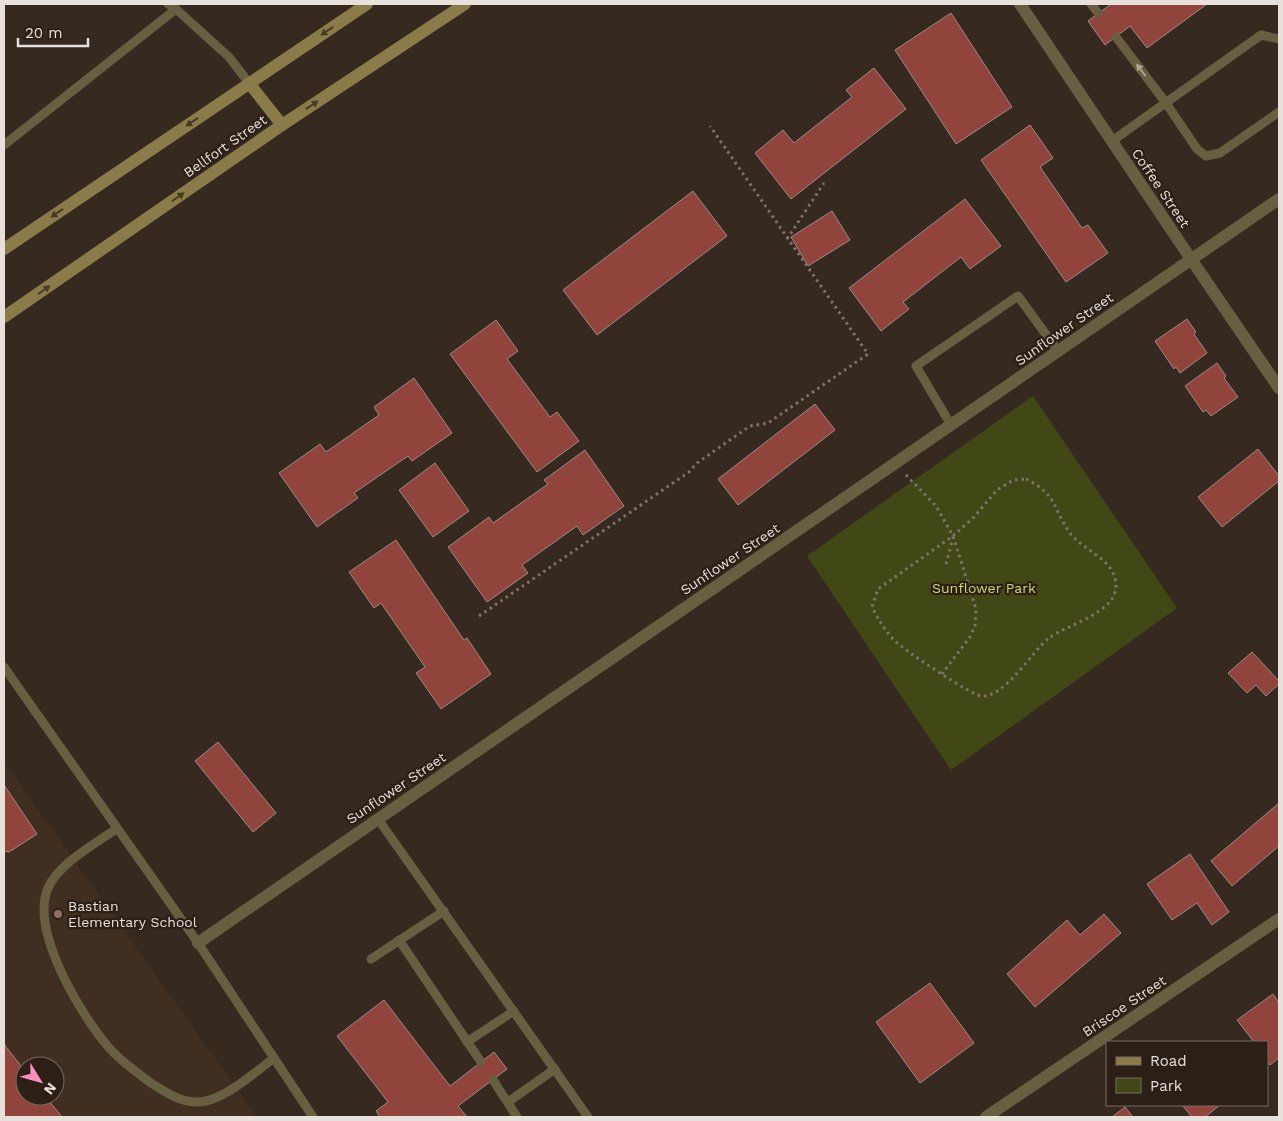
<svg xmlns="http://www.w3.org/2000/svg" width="1283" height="1121" font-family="'Work Sans',sans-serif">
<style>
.built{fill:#402e21;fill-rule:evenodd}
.green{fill:#424815}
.building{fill:#91443c;stroke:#9d8a87}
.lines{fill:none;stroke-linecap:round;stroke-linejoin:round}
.path{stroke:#7e746c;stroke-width:3;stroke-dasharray:2.5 4;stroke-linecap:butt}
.lane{stroke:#685f40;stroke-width:9}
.street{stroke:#685f40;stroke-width:12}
.secondary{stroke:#8b7b48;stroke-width:12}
.oneway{fill:#483b25}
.oneway2{fill:#aea695}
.education-dot{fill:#8d6e63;stroke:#2b1f16;stroke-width:2}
.labels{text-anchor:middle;stroke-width:4.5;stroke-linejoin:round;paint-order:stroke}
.street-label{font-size:14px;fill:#e8e0da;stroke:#2b1f16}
.park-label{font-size:14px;fill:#cbd86a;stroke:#2b1f16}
.poi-label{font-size:14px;fill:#e8e0da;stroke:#2b1f16;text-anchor:start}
</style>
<rect width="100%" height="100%" fill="#352920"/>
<path class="built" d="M4,762L257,1117H4ZM25,1066H55V1096H25Z"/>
<path class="green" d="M1033,396L1177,608L951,770L807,556Z"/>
<g class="building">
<path d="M1111,4H1207L1147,48L1130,26L1105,45L1088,21Z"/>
<path d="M951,13L1012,107L956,144L895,50Z"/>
<path d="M874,68L906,109L791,199L755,153L783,130L794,143L852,97L846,90Z"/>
<path d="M1030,125L1053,158L1040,167L1082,228L1088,225L1108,253L1066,282L981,160Z"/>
<path d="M693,191L727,236L597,335L563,290Z"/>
<path d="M965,199L1001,246L970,269L961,257L903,302L909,309L881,331L849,288Z"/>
<path d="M832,211L850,240L808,266L791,237Z"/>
<path d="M1187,319L1196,332L1194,334L1207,353L1180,373L1176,367L1174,369L1155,341Z"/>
<path d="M496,320L518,351L507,359L550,417L557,412L579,441L537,472L450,354Z"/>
<path d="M1217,363L1226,376L1224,378L1238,397L1211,416L1206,410L1203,412L1185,386Z"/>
<path d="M414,378L452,433L412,461L408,456L354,493L358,498L317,527L279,473L320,444L326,452L379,415L374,407Z"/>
<path d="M815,404L835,430L738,505L718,479Z"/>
<path d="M1258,449L1279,476V481L1222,527L1198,497Z"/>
<path d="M585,450L624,506L583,535L577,526L522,565L528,573L487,602L448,547L489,517L493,523L548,484L544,480Z"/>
<path d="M435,463L469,511L433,537L399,490Z"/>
<path d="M396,540L464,640L467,638L491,674L441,709L416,673L425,667L381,603L374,608L349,572Z"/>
<path d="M1252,652L1279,681V684L1266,696L1256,685L1247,693L1228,673Z"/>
<path d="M218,742L276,813L253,832L195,761Z"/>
<path d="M4,785L37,834L9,852L4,851Z"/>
<path d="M1279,803V846L1232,886L1211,861Z"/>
<path d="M1190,854L1229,912L1212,925L1197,903L1172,920L1147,884Z"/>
<path d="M1104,914L1121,933L1035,1007L1007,974L1067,920L1080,935Z"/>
<path d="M930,983L974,1043L920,1083L876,1022Z"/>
<path d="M1273,994L1279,1003V1058L1270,1065L1267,1061V1042H1254L1237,1020Z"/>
<path d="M384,1000L450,1086L494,1052L507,1069L458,1106L467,1117H380L376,1111L388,1102L337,1036Z"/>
<path d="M4,1043L6,1047L25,1071V1096H45L62,1117H4Z"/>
<path d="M1182,1105H1220L1205,1117H1192Z"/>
<path d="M1125,1107L1133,1117H1112Z"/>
</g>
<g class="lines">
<g class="path">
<path d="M787,239L824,183"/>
<path d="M906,475L936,506L953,536L976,609L975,626L970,637L942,674"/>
<path d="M1026,479C1058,495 1052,508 1070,533C1083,551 1116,559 1116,586C1116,613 1066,625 1049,638C1032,651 1005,698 981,696C971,695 904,650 895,641C885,631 879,620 872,607L878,589L953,536L974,517L997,490L1013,480Z"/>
<path d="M946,564L953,538"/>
<path d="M479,616L689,472L697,463L750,426L768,423L868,354L710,126"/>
</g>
<g class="lane">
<path d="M1091,4L1098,13"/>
<path d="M176,9L229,57L249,83"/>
<path d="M1116,37L1166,103L1197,149L1206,156L1220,153L1279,112"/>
<path d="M1112,141L1261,35L1279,39"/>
<path d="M4,145L176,9L168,4"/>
<path d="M951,425L916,366L1018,296L1058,351"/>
<path d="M4,667L198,943L313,1117"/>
<path d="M378,819L588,1117"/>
<path d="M116,829C95,844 58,864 48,888C30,930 79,1011 105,1043C118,1059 135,1071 151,1083C165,1092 179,1102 196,1102C221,1103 254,1073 274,1058"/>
<path d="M399,940L481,1062"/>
<path d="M371,959L444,911"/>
<path d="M467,1042L514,1011"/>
<path d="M493,1080L517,1117"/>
<path d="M508,1102L555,1069"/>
</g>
<g class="street">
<path d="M1020,4L1191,259L1279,388"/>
<path d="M198,943L1279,199"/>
<path d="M986,1117L1279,919"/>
</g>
<g class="secondary">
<path d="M249,83L282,125"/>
<path d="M4,249L367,4"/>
<path d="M4,317L282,125L465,4"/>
</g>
</g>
<defs><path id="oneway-solid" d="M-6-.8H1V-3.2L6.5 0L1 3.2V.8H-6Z" transform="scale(1.25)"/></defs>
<g class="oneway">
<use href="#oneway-solid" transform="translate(327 31) rotate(146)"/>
<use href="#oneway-solid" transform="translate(312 105) rotate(-33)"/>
<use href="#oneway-solid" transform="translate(192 122) rotate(146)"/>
<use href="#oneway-solid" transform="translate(178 197) rotate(-35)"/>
<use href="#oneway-solid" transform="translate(57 213) rotate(146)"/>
<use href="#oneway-solid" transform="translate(44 290) rotate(-35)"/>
</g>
<use class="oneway2" href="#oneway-solid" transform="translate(1141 70) rotate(-127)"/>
<circle class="education-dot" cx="58" cy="914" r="5"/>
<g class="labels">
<g class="street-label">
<text transform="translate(225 146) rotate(-35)" y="5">Bellfort Street</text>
<text transform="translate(1161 188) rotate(56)" y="5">Coffee Street</text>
<text transform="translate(1064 329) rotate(-35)" y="5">Sunflower Street</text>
<text transform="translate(730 559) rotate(-34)" y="5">Sunflower Street</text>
<text transform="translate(396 788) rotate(-34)" y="5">Sunflower Street</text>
<text transform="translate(1124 1006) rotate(-34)" y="5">Briscoe Street</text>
</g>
<g class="park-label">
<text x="984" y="593">Sunflower Park</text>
</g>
<g class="poi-label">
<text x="68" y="911">Bastian<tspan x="68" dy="16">Elementary School</tspan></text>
</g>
</g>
<rect width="1283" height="1121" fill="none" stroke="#e8e0da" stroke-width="10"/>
<rect x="1106" y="1041" width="162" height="65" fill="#2b1f16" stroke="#776c64"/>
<rect x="1116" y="1057" width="25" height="8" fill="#8b7b48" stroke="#776c64"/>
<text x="1150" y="1066" font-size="15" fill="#e8e0da">Road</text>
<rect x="1116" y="1078" width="25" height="15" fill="#424815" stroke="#776c64"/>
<text x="1150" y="1091" font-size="15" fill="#e8e0da">Park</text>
<g transform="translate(40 1081) rotate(127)"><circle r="24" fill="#2b1f16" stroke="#776c64"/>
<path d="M0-4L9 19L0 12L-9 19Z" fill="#fe8ebb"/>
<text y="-8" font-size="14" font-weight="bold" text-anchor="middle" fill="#e8e0da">N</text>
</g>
<path d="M18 38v8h70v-8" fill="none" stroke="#e8e0da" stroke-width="2.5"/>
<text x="25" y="38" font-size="15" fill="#e8e0da" stroke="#2b1f16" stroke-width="4" paint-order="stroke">20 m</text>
</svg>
